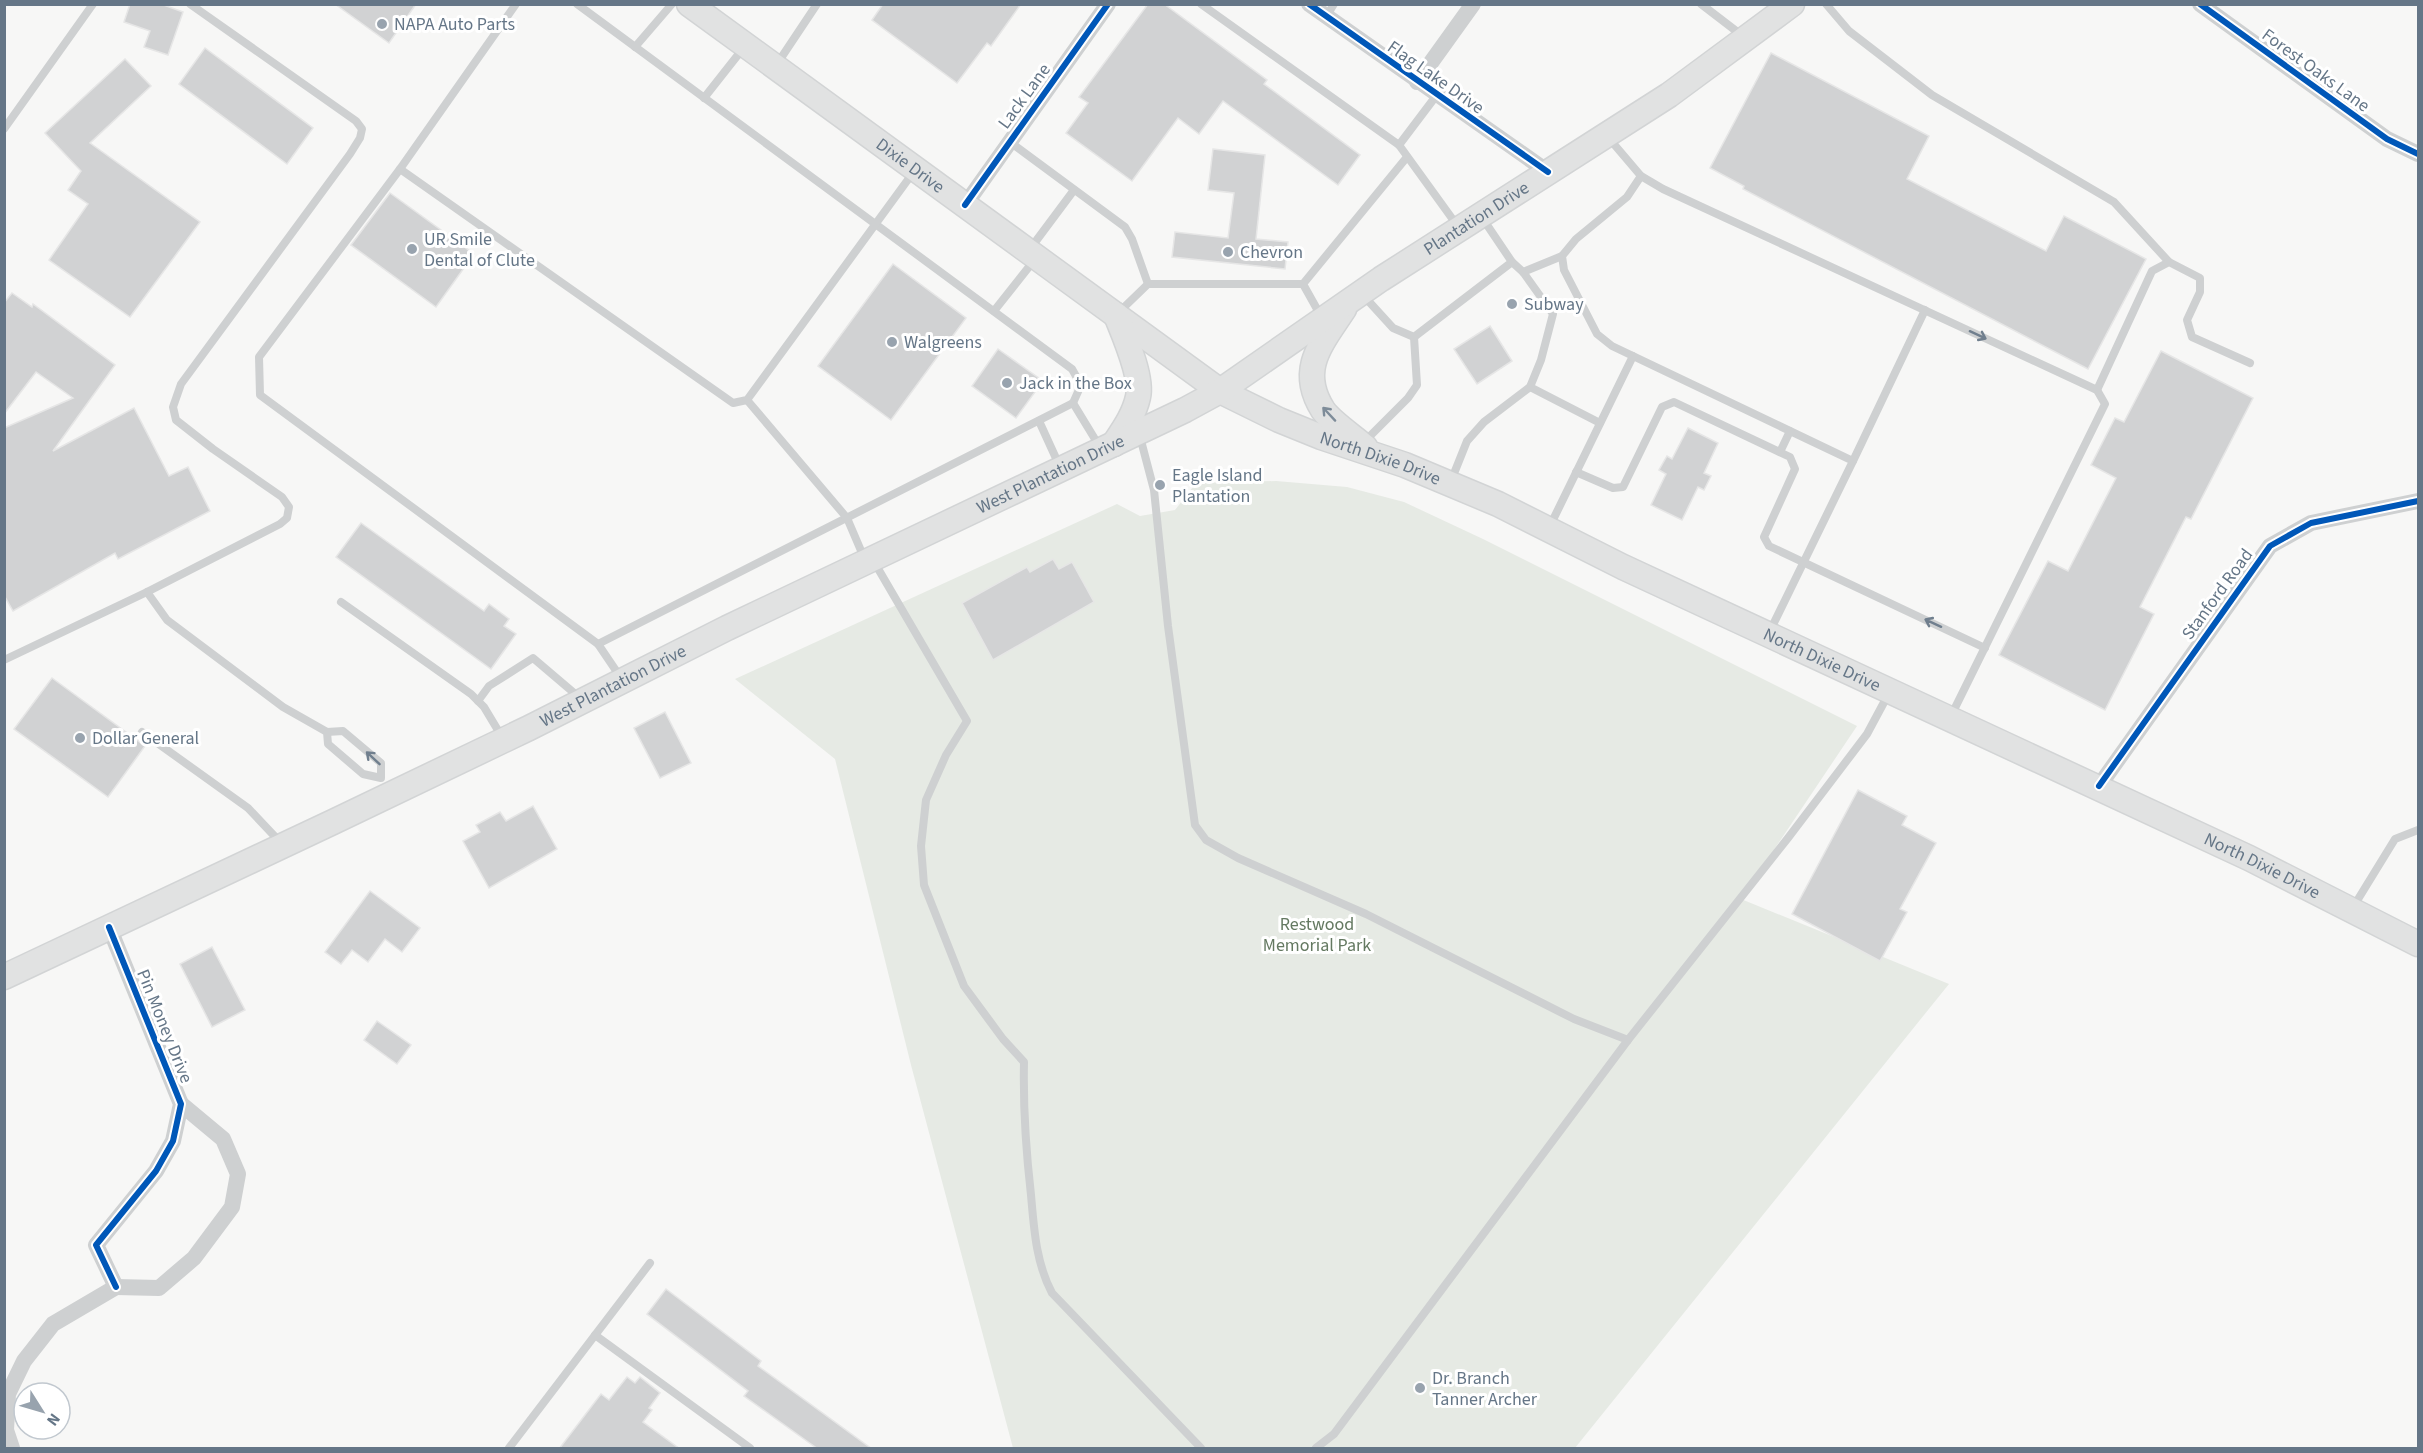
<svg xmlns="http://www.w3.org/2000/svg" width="2423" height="1453" font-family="'Source Sans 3',sans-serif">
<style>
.green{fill:#e6eae4}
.building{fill:#d1d2d3;stroke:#e6e6e6;stroke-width:1.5}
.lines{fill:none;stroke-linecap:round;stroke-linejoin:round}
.secondary-casing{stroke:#d2d4d5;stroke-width:27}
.lane{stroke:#ced0d1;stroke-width:8}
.street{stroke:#ced0d1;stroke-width:16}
.secondary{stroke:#e1e2e2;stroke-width:24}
.cycleway-casing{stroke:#fff;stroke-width:10}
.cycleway{stroke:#0057b8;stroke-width:6}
.oneway{stroke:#707f8e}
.oneway2{stroke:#7e8c99}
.poi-dot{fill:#98a3ae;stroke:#fff;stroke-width:2}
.labels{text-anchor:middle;stroke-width:6;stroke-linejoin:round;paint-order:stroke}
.poi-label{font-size:18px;fill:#657687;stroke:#fff;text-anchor:start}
.street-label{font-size:18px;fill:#657687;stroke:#fff}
.park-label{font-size:18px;fill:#647961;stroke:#fff}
</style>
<rect width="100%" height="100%" fill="#f7f7f6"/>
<path class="green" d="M1276,481L1347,487L1404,502L1483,539L1857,726L1741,899L1949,984L1575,1448H1013L911,1065L835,759L735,679L1117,504L1140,516L1175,510L1196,483Z"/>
<g class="building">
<path d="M130,4H161L183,12L168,55L144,47L150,31L124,22Z"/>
<path d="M335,4H416L389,43Z"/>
<path d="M883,4H1021L991,46L987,43L957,83L872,20Z"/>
<path d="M1148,4H1164L1267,80L1264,84L1360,155L1338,185L1223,101L1199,134L1178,118L1132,181L1066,133L1088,103L1079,97Z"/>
<path d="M205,48L313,128L287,164L179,84Z"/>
<path d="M1771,53L1929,136L1907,179L2046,251L2064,216L2146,259L2088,369L1743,189L1744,186L1710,168Z"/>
<path d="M125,59L151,86L90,143L200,222L130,317L49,260L88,204L68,190L81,171L45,133Z"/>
<path d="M1213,149L1265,155L1256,239L1288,242L1285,269L1172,257L1175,232L1228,238L1234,193L1208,190Z"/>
<path d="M390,193L474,254L436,307L351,245Z"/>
<path d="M893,264L966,318L891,420L818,366Z"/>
<path d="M12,293L32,307L33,304L115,365L53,451L134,408L169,476L188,467L210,511L118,559L115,553L13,611L4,595V428L73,398L36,372L4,414V303Z"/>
<path d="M1490,326L1512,361L1477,384L1454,349Z"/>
<path d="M998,349L1043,381L1016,418L972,386Z"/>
<path d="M2161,351L2253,398L2191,519L2186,517L2140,607L2154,614L2105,710L1999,655L2048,561L2068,571L2116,478L2091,465L2115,418L2124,422Z"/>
<path d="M1688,428L1718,443L1704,473L1711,476L1704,490L1698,487L1682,520L1651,505L1666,474L1659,470L1667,456L1672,459Z"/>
<path d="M361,523L484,611L489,604L509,619L504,626L516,634L491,669L336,557Z"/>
<path d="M1053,559L1059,569L1072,562L1094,602L993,660L962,603L1027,567L1030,572Z"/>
<path d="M52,678L145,746L108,797L14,729Z"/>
<path d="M665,712L691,763L660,778L634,728Z"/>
<path d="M1858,790L1907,816L1902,825L1936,843L1900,909L1907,912L1880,961L1792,914Z"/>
<path d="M533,806L557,849L489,888L463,841L480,832L476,825L500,812L506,821Z"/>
<path d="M370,891L420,928L402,952L385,939L368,962L352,950L341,964L325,952Z"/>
<path d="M212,947L245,1010L212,1027L180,964Z"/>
<path d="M377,1021L411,1045L397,1064L364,1040Z"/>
<path d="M666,1289L761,1361L758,1366L872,1449H818L744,1396L748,1391L647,1314Z"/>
<path d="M627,1377L635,1383L640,1377L660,1393L649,1408L652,1410L643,1422L680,1449H559L601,1394L609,1400Z"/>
</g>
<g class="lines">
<g class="secondary-casing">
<g id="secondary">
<path id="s1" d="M689,4L1220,391L1279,420L1321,437L1405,465L1498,504L1623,567L2249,858L2418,944"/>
<path d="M1344,309C1322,343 1297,369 1323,410C1331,422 1354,437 1365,447"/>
<path d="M1114,444C1124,429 1134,415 1138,397C1143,377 1124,335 1116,315"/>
<path id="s2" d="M4,977L333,822L529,728L727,628L1185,410L1220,391L1381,279L1669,95L1792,4"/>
</g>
</g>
<g class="lane">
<path d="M516,4L400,169L259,357L260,395L598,644L621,678"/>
<path d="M577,4L1072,369L1081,385L1073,403L598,644"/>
<path d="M1201,4L1399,145L1459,228"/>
<path d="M1701,4L1744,37"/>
<path d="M1826,4L1849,31L1932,95L2114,202L2169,262"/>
<path d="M1326,17L1334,4"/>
<path d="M635,47L672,4"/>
<path d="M777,64L817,4"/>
<path d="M704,98L745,46"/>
<path d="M4,129L93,4"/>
<path d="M1607,136L1641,176L1663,189L2097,390L2105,404L1951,716"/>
<path d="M1010,142L1125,227L1132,239L1148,284"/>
<path d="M1399,145L1436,96"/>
<path d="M400,169L733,403L747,400L915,170"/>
<path d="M1641,176L1627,197L1576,239L1562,256L1564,270L1597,334L1612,346L1853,461L1769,633"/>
<path d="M1030,249L1074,190"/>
<path d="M1523,272L1562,256"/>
<path d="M1362,294L1393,328L1414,337L1512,262L1481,216"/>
<path d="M994,311L1036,258"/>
<path d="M1117,314L1148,284H1303"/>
<path d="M1322,318L1303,284L1407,157"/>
<path d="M1530,387L1600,423"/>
<path d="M2097,390L2152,271L2169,262L2200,278V292L2187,320L2192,337L2250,363"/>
<path d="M747,400L847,518L865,560"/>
<path d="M1073,403L1101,449"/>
<path d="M1039,421L1060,467"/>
<path d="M1139,433L1154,490L1168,626L1195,825L1206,840L1238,858L1366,914L1574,1019L1628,1040"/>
<path d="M1364,442L1408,398L1417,385L1414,337"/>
<path d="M1780,452L1790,431"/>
<path d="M1853,461L1925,310"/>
<path d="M1576,472L1613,488L1623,487L1662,407L1674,402L1790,457L1795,469L1764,537L1769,546L1985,648"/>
<path d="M1451,481L1467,441L1484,422L1530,387L1541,360L1553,314L1523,272L1512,262"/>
<path d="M1549,528L1633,356"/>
<path d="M873,560L967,721L946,755L926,800L921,846L924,885L964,986L1003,1039L1024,1062C1023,1107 1026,1151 1031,1195C1034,1229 1036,1263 1052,1293L1201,1448"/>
<path d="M147,592L167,620L283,707L327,732L343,731L381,763V778L363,774L328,744L327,732"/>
<path d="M341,602L471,694L484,707L502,737"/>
<path d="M4,660L147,592L280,524L287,518L289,507L282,497L213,449L176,420L173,407L181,384L350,154L360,138L362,129L356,121L190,4"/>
<path d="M478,701L489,686L533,658L580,698"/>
<path d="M142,732L248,808L281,843"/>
<path d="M2352,909L2395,839L2418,830"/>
<path d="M595,1335L750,1448"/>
<path d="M509,1448L650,1263"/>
<path d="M1316,1448L1334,1434L1628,1040L1788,838L1867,734L1889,693"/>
</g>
<g class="street">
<path d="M1309,4L1548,172"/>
<path d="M2200,4L2387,139L2418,154"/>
<path d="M1417,82L1473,4"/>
<path d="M965,205L1108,4"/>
<path d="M2099,786L2270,546L2311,523L2418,501"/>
<path d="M109,927L181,1104L173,1141L156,1171L96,1245L116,1287"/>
<path d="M116,1287L159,1288L194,1258L232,1207L238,1174L223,1139L181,1104"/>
<path d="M12,1448L6,1430L8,1394L24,1361L53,1324L116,1287"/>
</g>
<use href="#secondary" class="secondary"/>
<g class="cycleway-casing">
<g id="cycleway">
<path d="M1309,4L1548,172"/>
<path d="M2200,4L2387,139L2418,154"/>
<path d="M965,205L1108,4"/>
<path d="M2099,786L2270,546L2311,523L2418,501"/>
<path d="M109,927L181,1104L173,1141L156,1171L96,1245L116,1287"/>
</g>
</g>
<use href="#cycleway" class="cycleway"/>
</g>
<defs><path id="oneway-shaft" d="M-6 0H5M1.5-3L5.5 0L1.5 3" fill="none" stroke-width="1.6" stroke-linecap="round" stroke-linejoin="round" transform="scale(1.5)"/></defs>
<g class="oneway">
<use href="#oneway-shaft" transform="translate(1978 335) rotate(25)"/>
<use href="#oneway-shaft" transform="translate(1933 623) rotate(-155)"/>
<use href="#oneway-shaft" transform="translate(373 758) rotate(-137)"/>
</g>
<use class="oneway2" href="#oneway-shaft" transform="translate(1329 414) rotate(-133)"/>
<g class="poi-dot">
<circle cx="382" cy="24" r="6"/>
<circle cx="412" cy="249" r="6"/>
<circle cx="1228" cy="252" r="6"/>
<circle cx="1512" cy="304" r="6"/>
<circle cx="892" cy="342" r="6"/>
<circle cx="1007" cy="383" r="6"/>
<circle cx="1160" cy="485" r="6"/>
<circle cx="80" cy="738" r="6"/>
<circle cx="1420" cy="1388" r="6"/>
</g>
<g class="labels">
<g class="poi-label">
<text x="394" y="30">NAPA Auto Parts</text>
<text x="424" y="245">UR Smile<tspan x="424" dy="21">Dental of Clute</tspan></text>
<text x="1240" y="258">Chevron</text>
<text x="1524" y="310">Subway</text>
<text x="904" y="348">Walgreens</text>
<text x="1019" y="389">Jack in the Box</text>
<text x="1172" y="481">Eagle Island<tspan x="1172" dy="21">Plantation</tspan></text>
<text x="92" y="744">Dollar General</text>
<text x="1432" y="1384">Dr. Branch<tspan x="1432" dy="21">Tanner Archer</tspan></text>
</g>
<g class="street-label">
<text transform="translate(2316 70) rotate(36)" y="6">Forest Oaks Lane</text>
<text transform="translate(1436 77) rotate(35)" y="6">Flag Lake Drive</text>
<text transform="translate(1024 96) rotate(-54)" y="6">Lack Lane</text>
<text dy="6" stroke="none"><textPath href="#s1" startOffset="274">Dixie Drive</textPath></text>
<text dy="6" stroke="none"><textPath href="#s2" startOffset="1659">Plantation Drive</textPath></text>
<text dy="6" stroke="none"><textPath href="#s1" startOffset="831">North Dixie Drive</textPath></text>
<text dy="6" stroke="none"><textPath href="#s2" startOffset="1161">West Plantation Drive</textPath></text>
<text transform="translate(2217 594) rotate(-54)" y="6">Stanford Road</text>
<text dy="6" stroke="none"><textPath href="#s1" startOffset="1317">North Dixie Drive</textPath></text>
<text dy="6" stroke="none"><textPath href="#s2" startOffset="675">West Plantation Drive</textPath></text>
<text dy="6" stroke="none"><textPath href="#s1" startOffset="1803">North Dixie Drive</textPath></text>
<text transform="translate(165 1026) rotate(68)" y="6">Pin Money Drive</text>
</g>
<g class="park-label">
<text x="1317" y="930">Restwood<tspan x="1317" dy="21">Memorial Park</tspan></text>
</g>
</g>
<rect width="2423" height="1453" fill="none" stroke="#657687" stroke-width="12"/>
<g transform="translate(42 1411) rotate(127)"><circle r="28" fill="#ffffff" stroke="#c1c8cf" stroke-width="1.5"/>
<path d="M0-4.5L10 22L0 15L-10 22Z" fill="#98a3ae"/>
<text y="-9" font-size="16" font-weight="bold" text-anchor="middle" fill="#657687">N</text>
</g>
</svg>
